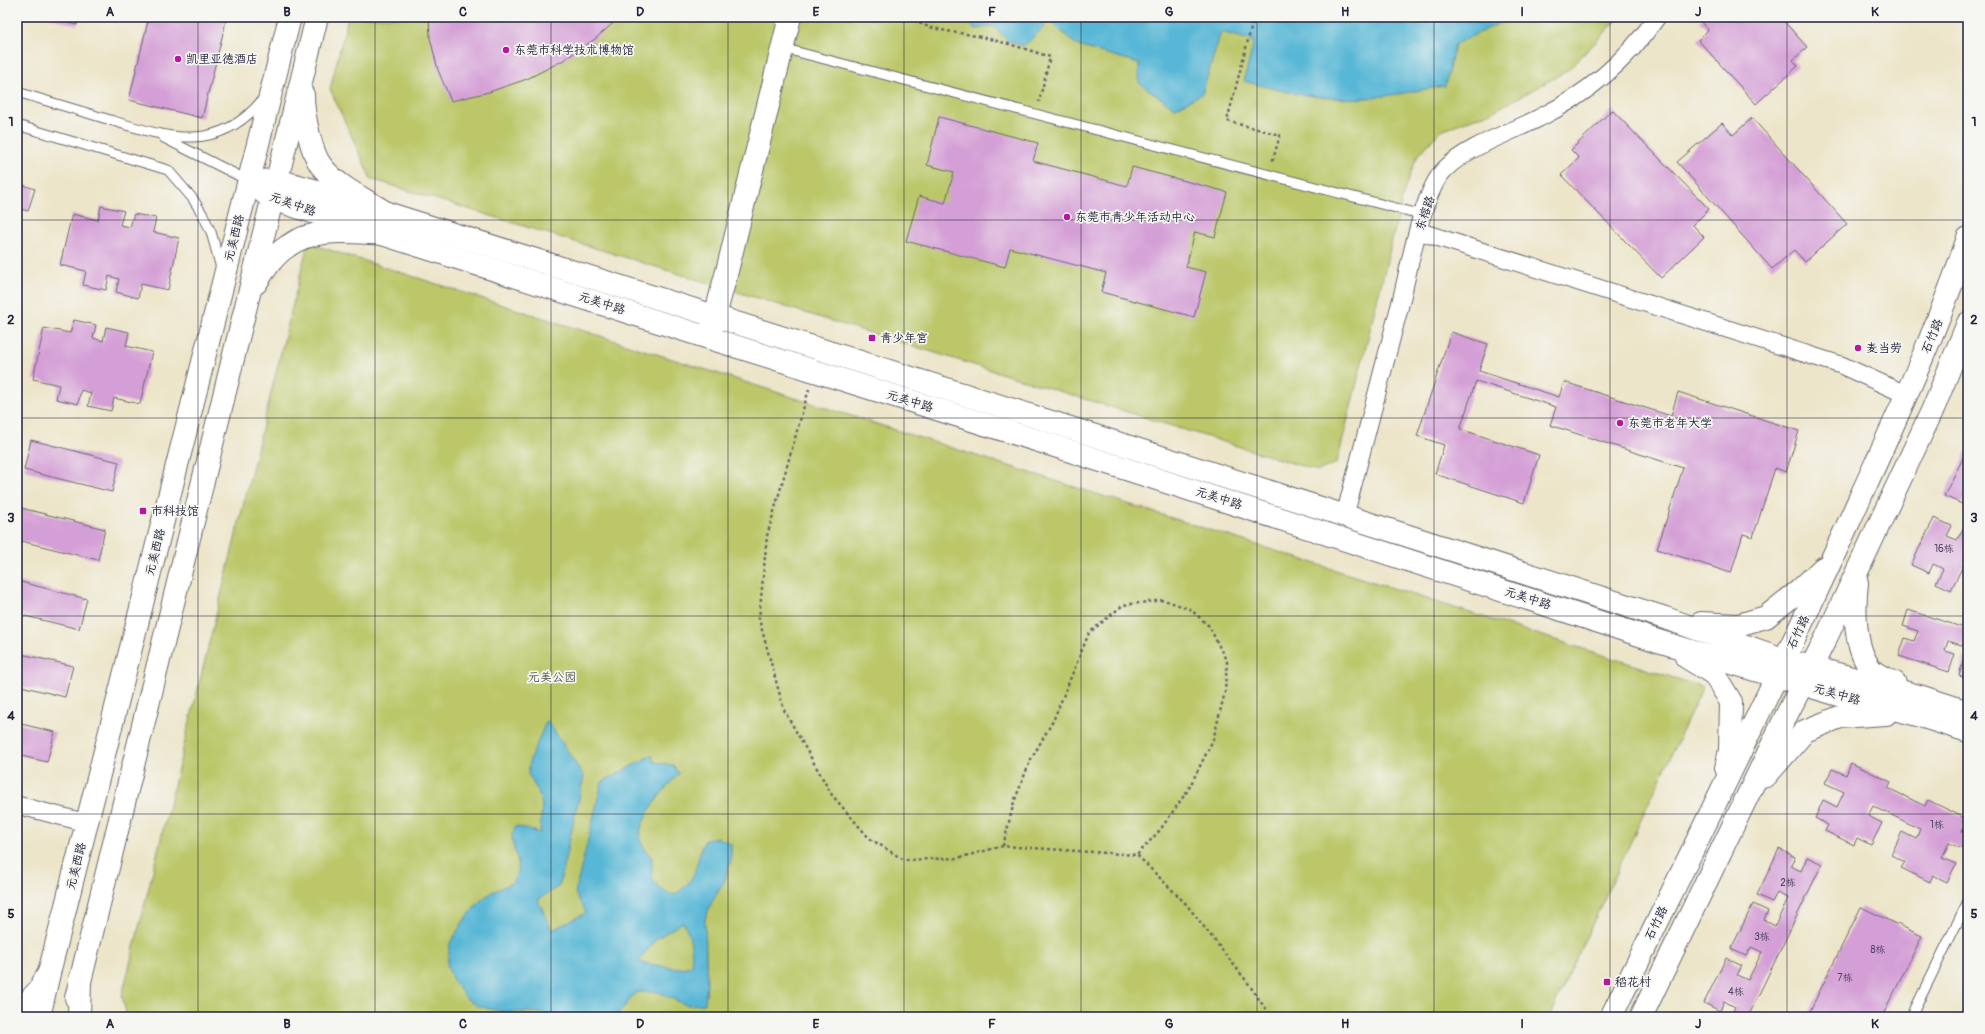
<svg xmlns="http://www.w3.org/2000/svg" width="1985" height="1034" font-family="Pangolin,'LXGW WenKai TC',sans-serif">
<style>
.green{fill:#bbc769;stroke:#6e7452}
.water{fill:#58b7d6;stroke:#3d6c88;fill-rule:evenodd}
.building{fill:#d49fd6}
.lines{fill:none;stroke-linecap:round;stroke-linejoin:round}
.service-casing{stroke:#69666d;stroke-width:11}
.minor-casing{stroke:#69666d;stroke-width:19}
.tertiary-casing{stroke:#69666d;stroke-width:24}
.secondary-casing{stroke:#69666d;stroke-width:24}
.trunk-casing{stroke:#69666d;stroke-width:24}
.path{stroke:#69666d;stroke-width:2.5;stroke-dasharray:3 3;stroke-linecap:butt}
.service{stroke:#fff;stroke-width:9}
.minor{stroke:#fff;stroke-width:17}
.tertiary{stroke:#fff;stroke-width:22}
.secondary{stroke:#fff;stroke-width:22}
.trunk{stroke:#fff;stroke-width:22}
.grid{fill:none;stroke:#22223b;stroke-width:1;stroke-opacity:0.55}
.poi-dot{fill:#b5179e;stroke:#f6f6f2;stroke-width:1.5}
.labels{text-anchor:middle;stroke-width:3.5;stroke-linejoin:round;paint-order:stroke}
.number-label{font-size:10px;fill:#4e4162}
.poi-label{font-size:12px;fill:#22223b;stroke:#f6f6f2;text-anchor:start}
.street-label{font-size:12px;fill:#22223b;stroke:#f6f6f2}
.park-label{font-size:12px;fill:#505449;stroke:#f6f6f2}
.neatline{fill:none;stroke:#22223b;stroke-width:1.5}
.grid-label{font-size:13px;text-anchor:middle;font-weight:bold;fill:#22223b}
</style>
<rect width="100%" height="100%" fill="#f6f6f2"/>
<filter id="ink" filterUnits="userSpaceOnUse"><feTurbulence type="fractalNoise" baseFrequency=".025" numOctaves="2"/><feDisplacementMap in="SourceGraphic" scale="8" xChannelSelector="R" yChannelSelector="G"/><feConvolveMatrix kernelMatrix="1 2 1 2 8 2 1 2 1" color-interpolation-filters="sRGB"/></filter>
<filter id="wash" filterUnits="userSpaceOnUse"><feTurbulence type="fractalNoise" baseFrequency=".012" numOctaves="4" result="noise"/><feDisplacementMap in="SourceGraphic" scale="16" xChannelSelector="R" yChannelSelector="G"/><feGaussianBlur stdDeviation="0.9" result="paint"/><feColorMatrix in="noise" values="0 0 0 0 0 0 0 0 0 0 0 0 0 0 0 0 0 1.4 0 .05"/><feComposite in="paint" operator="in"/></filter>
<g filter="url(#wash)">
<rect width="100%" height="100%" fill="#ede5c9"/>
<g class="green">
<path d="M348,17H1620L1567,71L1492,112L1441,130L1417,157L1405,188L1337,463L1318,471L371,179L330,89Z"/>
<path d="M308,243L1703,687L1549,1017H127L122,996Z"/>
</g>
<g class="water">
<path d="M930,17H1513L1455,44L1445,86C1419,90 1392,96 1366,98C1325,101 1283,92 1244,81L1254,41L1221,32L1202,94L1175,108L1139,83V63L1078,46L1050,21L1024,46L1009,41L993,26L976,29L962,18L952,21L932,20Z"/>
<path d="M547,720L584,776L559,886L538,900L552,930L586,913L575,893L602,782L652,755L654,762L673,765L679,774C667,785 639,819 640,836C640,844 647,852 652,858C651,879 653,889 674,895C700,879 693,865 705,840L717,837L731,844V861L724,882L712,902L705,919L707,984L705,1004L686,1005L658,992H636L616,1017H553L542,1013L499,1011L477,1006L466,998L454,982L447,966L450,943L463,922L479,902L492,892L514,882C515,876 519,868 518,863C516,851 507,837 516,826L540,833L542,804L539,793L528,774L530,759ZM683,922C691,936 693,949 691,966C676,971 655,964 638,962L656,939Z"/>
</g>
<g id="blocks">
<g class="building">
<path d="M47,17H79L77,25Z"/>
<path d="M149,17H227L202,118L129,100Z"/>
<path d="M429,17H620L595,39L562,61L527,79L489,92L451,101L438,70L430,38Z"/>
<path d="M1705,17H1780L1807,47L1793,60L1798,66L1756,104L1698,40L1708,30L1700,21Z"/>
<path d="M1612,110L1709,209L1693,225L1704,237L1661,278L1561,175L1579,158L1571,150Z"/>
<path d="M939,117L1038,143L1033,161L1127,186L1132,167L1227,192L1215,237L1195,232L1186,267L1206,272L1194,317L1101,292L1106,273L1010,248L1005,267L906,241L919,196L945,203L954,172L927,165Z"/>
<path d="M1752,118L1847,224L1805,262L1794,250L1772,269L1677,162L1722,123L1733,135Z"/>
<path d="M17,183L35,189L28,211L17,208Z"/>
<path d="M101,206L124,211L120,225L130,227L134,214L156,218L153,232L179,238L168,290L141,284L138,298L116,292L119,279L109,276L106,290L83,285L86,271L60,265L72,214L98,220Z"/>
<path d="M74,320L96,325L93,338L103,341L106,327L129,332L126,346L152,352L140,404L114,398L111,411L88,406L91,393L81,390L78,404L56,399L59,385L33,379L44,328L70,333Z"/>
<path d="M1451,332L1488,344L1479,371L1559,397L1564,382L1671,416L1678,392L1799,431L1786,472L1775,468L1753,537L1743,534L1731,573L1657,549L1683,468L1550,425L1556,407L1476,381L1460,429L1539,455L1524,503L1435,474L1444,445L1417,436Z"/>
<path d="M31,440L119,462L112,492L24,470Z"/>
<path d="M1968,448V496L1966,495L1962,504L1944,496Z"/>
<path d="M17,507L105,529L98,560L17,540Z"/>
<path d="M1934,518L1952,526L1947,536L1957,540L1964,527L1968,529V556L1951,590L1936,583L1943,569L1933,564L1929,573L1911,565Z"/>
<path d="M17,581L87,599L79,629L17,614Z"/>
<path d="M1908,610L1968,629V647L1948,641L1945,651L1955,654L1949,672L1899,656L1905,638L1914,641L1918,631L1903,626Z"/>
<path d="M17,653L73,666L65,697L17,685Z"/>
<path d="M1964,657L1968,658V679L1959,676Z"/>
<path d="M17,723L55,732L47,762L17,755Z"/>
<path d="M1851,763L1891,782L1888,788L1925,806L1928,800L1967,819L1962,831L1968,834V852L1949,843L1942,858L1956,864L1947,882L1933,875L1930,882L1901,868L1905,862L1891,855L1902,832L1916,839L1920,829L1873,806L1868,816L1882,823L1871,845L1857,838L1854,845L1825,831L1828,825L1815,818L1823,800L1837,807L1844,792L1825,783L1832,769L1846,775Z"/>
<path d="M1779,849L1795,857L1790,866L1801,871L1807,857L1822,864L1748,1017H1730L1735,1007L1724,1001L1720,1011L1704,1003L1726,958L1742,966L1737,975L1748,980L1762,952L1751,947L1746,956L1731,949L1753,904L1768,911L1764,920L1775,926L1788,898L1777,893L1772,902L1757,895Z"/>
<path d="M1861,907L1922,936L1882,1017H1807Z"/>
<path d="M1700,1013L1709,1017H1698Z"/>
</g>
</g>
</g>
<g filter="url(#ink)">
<use href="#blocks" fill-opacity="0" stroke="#69666d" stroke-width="1"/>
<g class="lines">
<g class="service-casing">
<g id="service">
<path d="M782,48L1423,215"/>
<path d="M17,92C47,101 77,110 107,119C166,137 217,156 263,99"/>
<path d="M17,125L168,170L193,199L203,215L211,232L221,268"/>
<path d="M164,138L249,181"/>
<path d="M1911,1017L1968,901"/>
</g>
</g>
<g class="minor-casing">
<g id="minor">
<path d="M1418,231L1841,365L1907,395"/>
<path d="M1345,515C1364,445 1382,375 1400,305C1409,271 1421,193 1445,169C1468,146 1510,133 1539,118C1586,95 1627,60 1657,17"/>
<path d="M17,805L87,823"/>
</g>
</g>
<g class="tertiary-casing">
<g id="tertiary">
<path d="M249,181L272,199L709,338L1058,447L1658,641L1842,696L1914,714L1968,731"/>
<path d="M258,181L277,180L310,189L1064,426L1665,618L1786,660L1919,696L1968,712"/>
<path d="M711,331L727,271L790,17"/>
<path d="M1857,583C1854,608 1854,649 1871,669C1876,675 1888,679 1895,683"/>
<path d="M1701,623L1738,625L1766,617L1800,590L1823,568"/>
<path d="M1686,657L1714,674L1731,702L1730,750L1726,768"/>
<path d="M1766,776L1805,731L1840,717L1886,714"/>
<path d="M1611,1017C1691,853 1772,690 1848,524C1891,430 1935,336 1968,238"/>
<path d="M1641,1017L1786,716L1826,638L1933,409L1968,323"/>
</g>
</g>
<g class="secondary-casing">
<g id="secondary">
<path d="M303,95C303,113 311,155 323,168C339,188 367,200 388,214"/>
<path d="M256,283C265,269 274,255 288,246C315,226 355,233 386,234"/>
<path d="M76,998L317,17"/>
<path d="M39,1017L49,973L290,17"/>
</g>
</g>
<g class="trunk-casing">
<g id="trunk">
<path d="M17,1014L38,991L49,973"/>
<path d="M79,1017L80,980"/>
</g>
</g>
<g class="path">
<path d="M909,17C929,31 952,31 976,36C1001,41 1026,49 1050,57L1039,102"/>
<path d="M1254,17L1227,121L1280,135L1272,163"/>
<path d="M809,389L767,536L759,619L784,710L832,795L869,838L904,860L958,858L1003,846L1137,855L1186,904L1248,983L1271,1017"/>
<path d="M1003,846L1014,802L1030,761L1053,721L1089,633L1123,605L1164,600L1190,609L1209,626L1227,662L1225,692L1213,740L1188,790L1160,830L1137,855"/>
</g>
<use href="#service" class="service"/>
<use href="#minor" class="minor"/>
<use href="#tertiary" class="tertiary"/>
<use href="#secondary" class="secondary"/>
<use href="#trunk" class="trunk"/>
</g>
</g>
<path class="grid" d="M198,17V1017M375,17V1017M551,17V1017M728,17V1017M904,17V1017M1081,17V1017M1257,17V1017M1434,17V1017M1610,17V1017M1787,17V1017M17,220H1968M17,418H1968M17,616H1968M17,814H1968"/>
<g class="poi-dot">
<circle cx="506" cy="50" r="4"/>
<circle cx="178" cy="59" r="4"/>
<circle cx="1067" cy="217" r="4"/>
<rect x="868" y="334" width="8" height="8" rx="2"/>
<circle cx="1858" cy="348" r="4"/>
<circle cx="1620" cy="423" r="4"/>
<rect x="139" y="507" width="8" height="8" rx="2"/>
<rect x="1603" y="978" width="8" height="8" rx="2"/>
</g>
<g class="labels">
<g class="number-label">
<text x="1944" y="552">16栋</text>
<text x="1937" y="828">1栋</text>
<text x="1788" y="886">2栋</text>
<text x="1762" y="940">3栋</text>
<text x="1878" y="953">8栋</text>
<text x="1845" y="981">7栋</text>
<text x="1736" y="995">4栋</text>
</g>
<g class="poi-label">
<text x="514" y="54">东莞市科学技术博物馆</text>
<text x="186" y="63">凯里亚德酒店</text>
<text x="1075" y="221">东莞市青少年活动中心</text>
<text x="880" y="342">青少年宫</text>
<text x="1866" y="352">麦当劳</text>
<text x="1628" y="427">东莞市老年大学</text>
<text x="151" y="515">市科技馆</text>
<text x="1615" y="986">稻花村</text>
</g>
<g class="street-label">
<text transform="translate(293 204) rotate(20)" y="4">元美中路</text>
<text transform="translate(1425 213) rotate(-71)" y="4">东榕路</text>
<text transform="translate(234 238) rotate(-76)" y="4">元美西路</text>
<text transform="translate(602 303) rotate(18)" y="4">元美中路</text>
<text transform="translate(1932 336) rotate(-67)" y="4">石竹路</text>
<text transform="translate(910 401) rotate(17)" y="4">元美中路</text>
<text transform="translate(1219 498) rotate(18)" y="4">元美中路</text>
<text transform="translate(155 552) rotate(-76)" y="4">元美西路</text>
<text transform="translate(1528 598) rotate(18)" y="4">元美中路</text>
<text transform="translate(1798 632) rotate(-65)" y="4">石竹路</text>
<text transform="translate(1837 694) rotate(16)" y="4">元美中路</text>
<text transform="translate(76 866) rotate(-76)" y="4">元美西路</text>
<text transform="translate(1656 923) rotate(-64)" y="4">石竹路</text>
</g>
<g class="park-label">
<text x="552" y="681">元美公园</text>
</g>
</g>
<rect width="1985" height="1034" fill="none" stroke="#f6f6f2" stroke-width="44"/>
<rect x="22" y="22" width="1941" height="990" class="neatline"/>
<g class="grid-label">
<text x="110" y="16">A</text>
<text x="287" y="16">B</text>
<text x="463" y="16">C</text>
<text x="640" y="16">D</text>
<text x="816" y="16">E</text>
<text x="992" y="16">F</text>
<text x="1169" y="16">G</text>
<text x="1345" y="16">H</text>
<text x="1522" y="16">I</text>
<text x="1698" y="16">J</text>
<text x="1875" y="16">K</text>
<text x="11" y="126">1</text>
<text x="1974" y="126">1</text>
<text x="11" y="324">2</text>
<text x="1974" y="324">2</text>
<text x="11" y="522">3</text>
<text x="1974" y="522">3</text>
<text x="11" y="720">4</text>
<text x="1974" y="720">4</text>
<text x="11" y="918">5</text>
<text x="1974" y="918">5</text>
<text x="110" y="1028">A</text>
<text x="287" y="1028">B</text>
<text x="463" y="1028">C</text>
<text x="640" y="1028">D</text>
<text x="816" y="1028">E</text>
<text x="992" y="1028">F</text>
<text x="1169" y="1028">G</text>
<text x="1345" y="1028">H</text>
<text x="1522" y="1028">I</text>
<text x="1698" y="1028">J</text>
<text x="1875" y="1028">K</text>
</g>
</svg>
